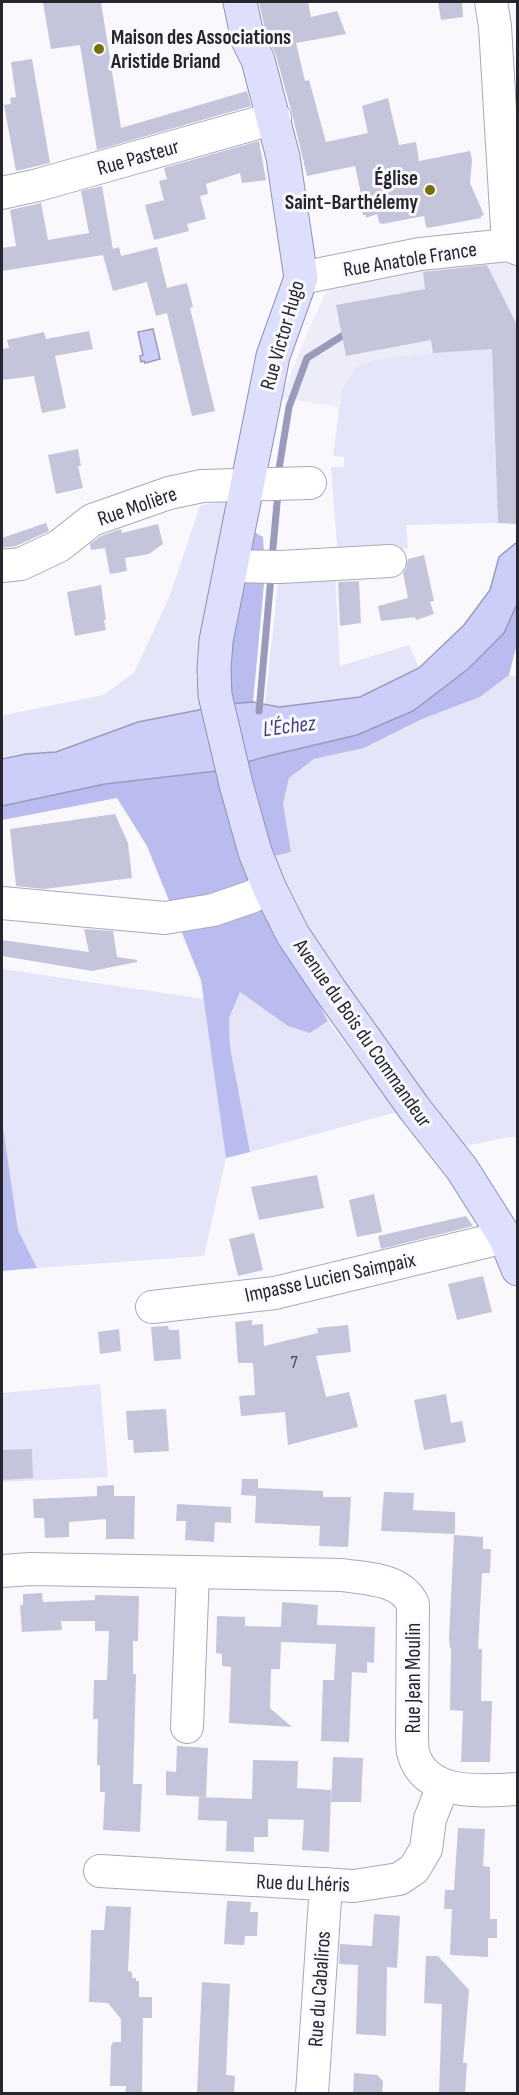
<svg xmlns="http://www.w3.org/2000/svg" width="519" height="2095" font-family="'Sofia Sans Condensed',sans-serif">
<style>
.built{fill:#ededf9}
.green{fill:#e4e5f8}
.forest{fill:#babbef}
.water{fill:#cccdf8;stroke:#9a9bbb;stroke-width:1.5}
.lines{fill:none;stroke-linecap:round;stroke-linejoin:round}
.stream{stroke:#9a9bbb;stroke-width:7}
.building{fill:#c4c5db}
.minor-casing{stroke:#a8a8bd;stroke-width:34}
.major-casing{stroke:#8f90b3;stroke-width:35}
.minor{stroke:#fff;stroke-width:32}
.major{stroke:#dedffd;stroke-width:33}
.poi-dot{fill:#776f0d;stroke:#f9f9fd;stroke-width:2}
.labels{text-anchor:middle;stroke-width:6;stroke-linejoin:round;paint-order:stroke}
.number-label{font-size:18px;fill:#4d4e59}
.poi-label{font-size:21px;font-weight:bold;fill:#25262e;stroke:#f9f9fd;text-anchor:start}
.street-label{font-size:21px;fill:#25262e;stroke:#f9f9fd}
.water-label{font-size:22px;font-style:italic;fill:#433e7e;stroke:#f9f9fd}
</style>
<rect width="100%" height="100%" fill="#f9f9fd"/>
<path class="built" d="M505,257L517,264V542V524L498,523L491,350L433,353L378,359L357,366L342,388L339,407L281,398L311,324L326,292L342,277Z"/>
<g class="green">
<path d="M492,349L498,523L406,525L408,548L338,558L331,467H344V457L333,456L342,388L357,366L378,359L433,353Z"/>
<path d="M235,497L213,578L196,676L205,709L138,722L56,752L26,754L2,759V730L4,715L103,695L134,673L169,598L200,506Z"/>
<path d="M335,571L340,666L409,645L419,668L360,697L279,707L265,704L279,574Z"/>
<path d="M509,675L517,677V1136L464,1146L435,1109L321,952L286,884L274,856L291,852L283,803L289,778L314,759L364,748L422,719L480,697Z"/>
<path d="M2,969L204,999L226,1158L204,1256L37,1268L18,1230L2,1120Z"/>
<path d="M240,992L288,1026L310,1033L328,1021L397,1112L250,1152L230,1047L229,1018Z"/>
<path d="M100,1384L108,1477L2,1482V1393Z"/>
</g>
<g class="forest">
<path d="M254,532L263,537L265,573L253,702L229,704L225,688L233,633Z"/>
<path d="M517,604V644L509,675L480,697L422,719L364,748L314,759L289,778L283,803L291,852L274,856L260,822L245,763L268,756L468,669L504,633Z"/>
<path d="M216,771L252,880L328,1021L310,1033L288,1026L240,992L229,1018L230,1047L250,1152L226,1158L201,980L147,846L117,798L2,820V806L106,784Z"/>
<path d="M2,1120L18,1230L37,1268L2,1271Z"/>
</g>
<g class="water">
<path d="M153,329L160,359L145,363L144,361L141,362L140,356L143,355L138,332Z"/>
<path d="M517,542V604L504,633L468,669L413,711L357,735L268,756L216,771L105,784L2,806V759L26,754L56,752L138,722L229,704L253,702L279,707L360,697L419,668L464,625L490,590L499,557Z"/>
</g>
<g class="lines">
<g class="stream">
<path d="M278,475L289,407L307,358L342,336"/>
<path d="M272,559L278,492"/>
<path d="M259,711L271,576"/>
</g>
</g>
<g class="building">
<path d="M53,2H101L121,128L247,91L251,106L97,150L80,45L51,49L43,3Z"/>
<path d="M259,2H308L311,17L337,11L346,34L296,43L305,81L309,80L326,142L368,133L362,106L388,98L399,145L416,142L419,161L470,151L472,160L470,183L484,215L481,216V218L428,228L426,227L424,216L382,224L379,222L377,214L366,218V215H363L360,199H362L355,166L307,176L292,114L276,55L266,34Z"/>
<path d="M438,2H462L463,17L441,20Z"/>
<path d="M32,59L50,163L16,171L4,105L11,104L10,98L16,97L11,62Z"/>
<path d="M259,141L266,180L242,183L240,173L206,184L208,194L200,196L206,219L187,224L189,231L154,240L145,205L164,200L159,181L167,179L164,168Z"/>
<path d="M102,186L113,249L119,247L121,256L157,247L167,288L187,283L193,307L190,308L215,411L192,416L167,313L156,316L147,282L113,291L103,255L2,271V248L16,246L10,210L41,203L48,240L89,233L81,191Z"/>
<path d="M487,265L518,327V524L498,523L492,349L433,353L431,340L346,356L336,305L425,289L423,272Z"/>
<path d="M89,331L93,349L55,356L66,408L42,413L34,376L2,380V349L9,348L7,340L44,332L46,339Z"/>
<path d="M78,449L81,466H78L83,488L56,494L48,455Z"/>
<path d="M46,523L49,531L16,546L2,548V538Z"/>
<path d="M158,524L163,544L149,554L125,558L127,571L110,574L105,548L91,550L90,544L101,536L121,529L122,533Z"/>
<path d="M424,555L434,601L430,602L434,614L416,620L415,617L381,621L378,606L408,598L403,573L406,569L408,559Z"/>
<path d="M359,581L361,623L340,626L338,582Z"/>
<path d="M101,585L106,620H104L106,630L75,636L67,592Z"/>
<path d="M115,814L128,843L132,878L44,889L16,886L10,829Z"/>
<path d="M84,929L113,931L117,957L137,960V962L92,971L2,956V940L89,952Z"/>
<path d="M317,1175L324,1208L259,1220L251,1187Z"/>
<path d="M374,1194L382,1232L357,1237L349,1200Z"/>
<path d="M466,1216L473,1226L381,1249L378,1236Z"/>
<path d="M254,1233L263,1270L238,1276L229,1239Z"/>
<path d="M483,1276L492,1312L457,1320L448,1284Z"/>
<path d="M252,1320V1325L263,1324L264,1346L318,1333L317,1328L348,1325L351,1352L316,1356L326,1397L349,1392L358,1427L288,1445L285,1412L241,1416L239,1396L255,1395L253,1363H238L235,1322Z"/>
<path d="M168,1326L169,1330H179L181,1359L154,1361L151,1327Z"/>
<path d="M119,1329L121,1351L100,1354L98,1332Z"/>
<path d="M446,1394L451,1423L462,1421L466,1442L424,1450L414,1400Z"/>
<path d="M166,1409L169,1451L134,1453L133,1440H128L126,1411Z"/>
<path d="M32,1449L33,1478L2,1480V1450Z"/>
<path d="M242,1479H258V1488L323,1491V1497H351L348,1547L319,1546L320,1526L255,1523L256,1496L241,1495Z"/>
<path d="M114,1485V1496H135L134,1539H106V1519L69,1522V1537L45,1538L44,1518H34L33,1499L97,1496V1486Z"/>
<path d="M384,1492L414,1493L413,1510L455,1512V1534L381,1531Z"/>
<path d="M177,1504L231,1507V1523L215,1522L214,1542L185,1540L186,1521H176Z"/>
<path d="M454,1535L483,1537V1549H491L490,1573H482L478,1649H482L481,1701H492L490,1762H461L463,1711L450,1710L451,1648H450L449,1639Z"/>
<path d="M42,1593L43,1602L95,1600V1595L139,1596L138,1641H133V1674H136L133,1784H142L140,1832L103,1830L105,1792H100V1765H97L98,1719H93L94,1680H107L109,1631H95V1621H61L62,1630L22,1632L20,1605H23V1594Z"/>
<path d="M282,1602L318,1605L317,1625L375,1627L374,1663L367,1662V1673L352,1672L349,1742L321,1741L323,1680H334L336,1644L281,1642L280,1669H271L270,1708L292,1727L229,1723L231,1667L222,1666V1654L216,1653L217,1616L245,1617V1626L281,1627Z"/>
<path d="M177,1746L208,1748L206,1797L166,1795V1771L176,1772Z"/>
<path d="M333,1757L363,1758L361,1802H331Z"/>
<path d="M253,1760L298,1761L297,1788L331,1790L329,1852L302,1850L304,1820L268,1819V1837H254V1852L226,1851L227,1821L198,1820L199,1797L252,1799Z"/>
<path d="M458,1828L485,1829L483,1866L490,1867V1919H497V1938H488V1957L450,1955L452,1909H444L445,1890H454Z"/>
<path d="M227,1901L251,1902L250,1912H258L257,1936H245L244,1945L224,1944Z"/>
<path d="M106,1906L131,1907L128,1971L132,1972V1978H136V1981H139V1997H152V2018H143L142,2094H125L126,2086H110L111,2046L113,2042H121V2019L108,2003L89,2002L91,1930H104Z"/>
<path d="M374,1914L400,1916L397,1968L387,1967L386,2036L356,2034L358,1965L339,1964L340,1944L372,1946Z"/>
<path d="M426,1956H438L469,1990L463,2063H467L465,2094H439L442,2004L424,2003Z"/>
<path d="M202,1982L230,1984L226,2075L235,2076L234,2092L197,2094Z"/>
<path d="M354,2073L377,2075L383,2081L382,2094H353Z"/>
</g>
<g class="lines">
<g class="minor-casing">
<g id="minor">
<path d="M491,2L495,26L508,245"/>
<path d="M2,193L38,185L275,118"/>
<path d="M301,278L420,254L508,245L518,249"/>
<path d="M2,566L21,564L59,546L92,520L169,493L202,486L310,483"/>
<path d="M231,566L280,567L390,561"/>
<path d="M2,903L165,918L213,910L251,897L269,887"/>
<path d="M152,1307L275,1293L505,1237"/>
<path d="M2,1571L31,1569L342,1575C367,1579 400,1578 413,1604L412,1733C412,1739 412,1746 413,1752C424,1797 482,1791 518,1789"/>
<path d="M187,1727L193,1572"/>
<path d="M100,1871L354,1886L399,1879L414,1869L426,1849L430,1819L443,1786"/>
<path d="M312,2094L326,1884"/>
</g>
</g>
<g class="major-casing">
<path id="major" d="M240,2L248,40L258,60L283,157L301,278L273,356L216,641L214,669L215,695L236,784L255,852L269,887L293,935L330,990L414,1108L462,1169L505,1237L518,1269"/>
</g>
<use href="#minor" class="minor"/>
<use href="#major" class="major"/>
</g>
<g class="poi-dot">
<circle cx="99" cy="49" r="6"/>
<circle cx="430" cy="190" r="6"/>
</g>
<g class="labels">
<g class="number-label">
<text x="294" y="1368">7</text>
</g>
<g class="poi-label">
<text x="111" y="44">Maison des Associations<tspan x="111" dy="24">Aristide Briand</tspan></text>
<text x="418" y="185" text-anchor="end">Église<tspan x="418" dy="24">Saint-Barthélemy</tspan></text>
</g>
<g class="street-label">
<text transform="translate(138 157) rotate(-16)" y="7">Rue Pasteur</text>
<text transform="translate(410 259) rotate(-9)" y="7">Rue Anatole France</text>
<text transform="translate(282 335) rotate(-74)" y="7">Rue Victor Hugo</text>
<text transform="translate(137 506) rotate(-19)" y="7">Rue Molière</text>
<text transform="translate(363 1033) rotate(55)" y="7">Avenue du Bois du Commandeur</text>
<text transform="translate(330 1277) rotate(-12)" y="7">Impasse Lucien Saimpaix</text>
<text transform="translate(413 1678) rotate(-90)" y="7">Rue Jean Moulin</text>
<text transform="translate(303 1883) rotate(2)" y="7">Rue du Lhéris</text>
<text transform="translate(319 1989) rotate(-86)" y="7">Rue du Cabaliros</text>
</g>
<g class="water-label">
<text transform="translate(289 725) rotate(-7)" y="8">L'Échez</text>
</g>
</g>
<rect width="519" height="2095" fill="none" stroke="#25262e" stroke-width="6"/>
</svg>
